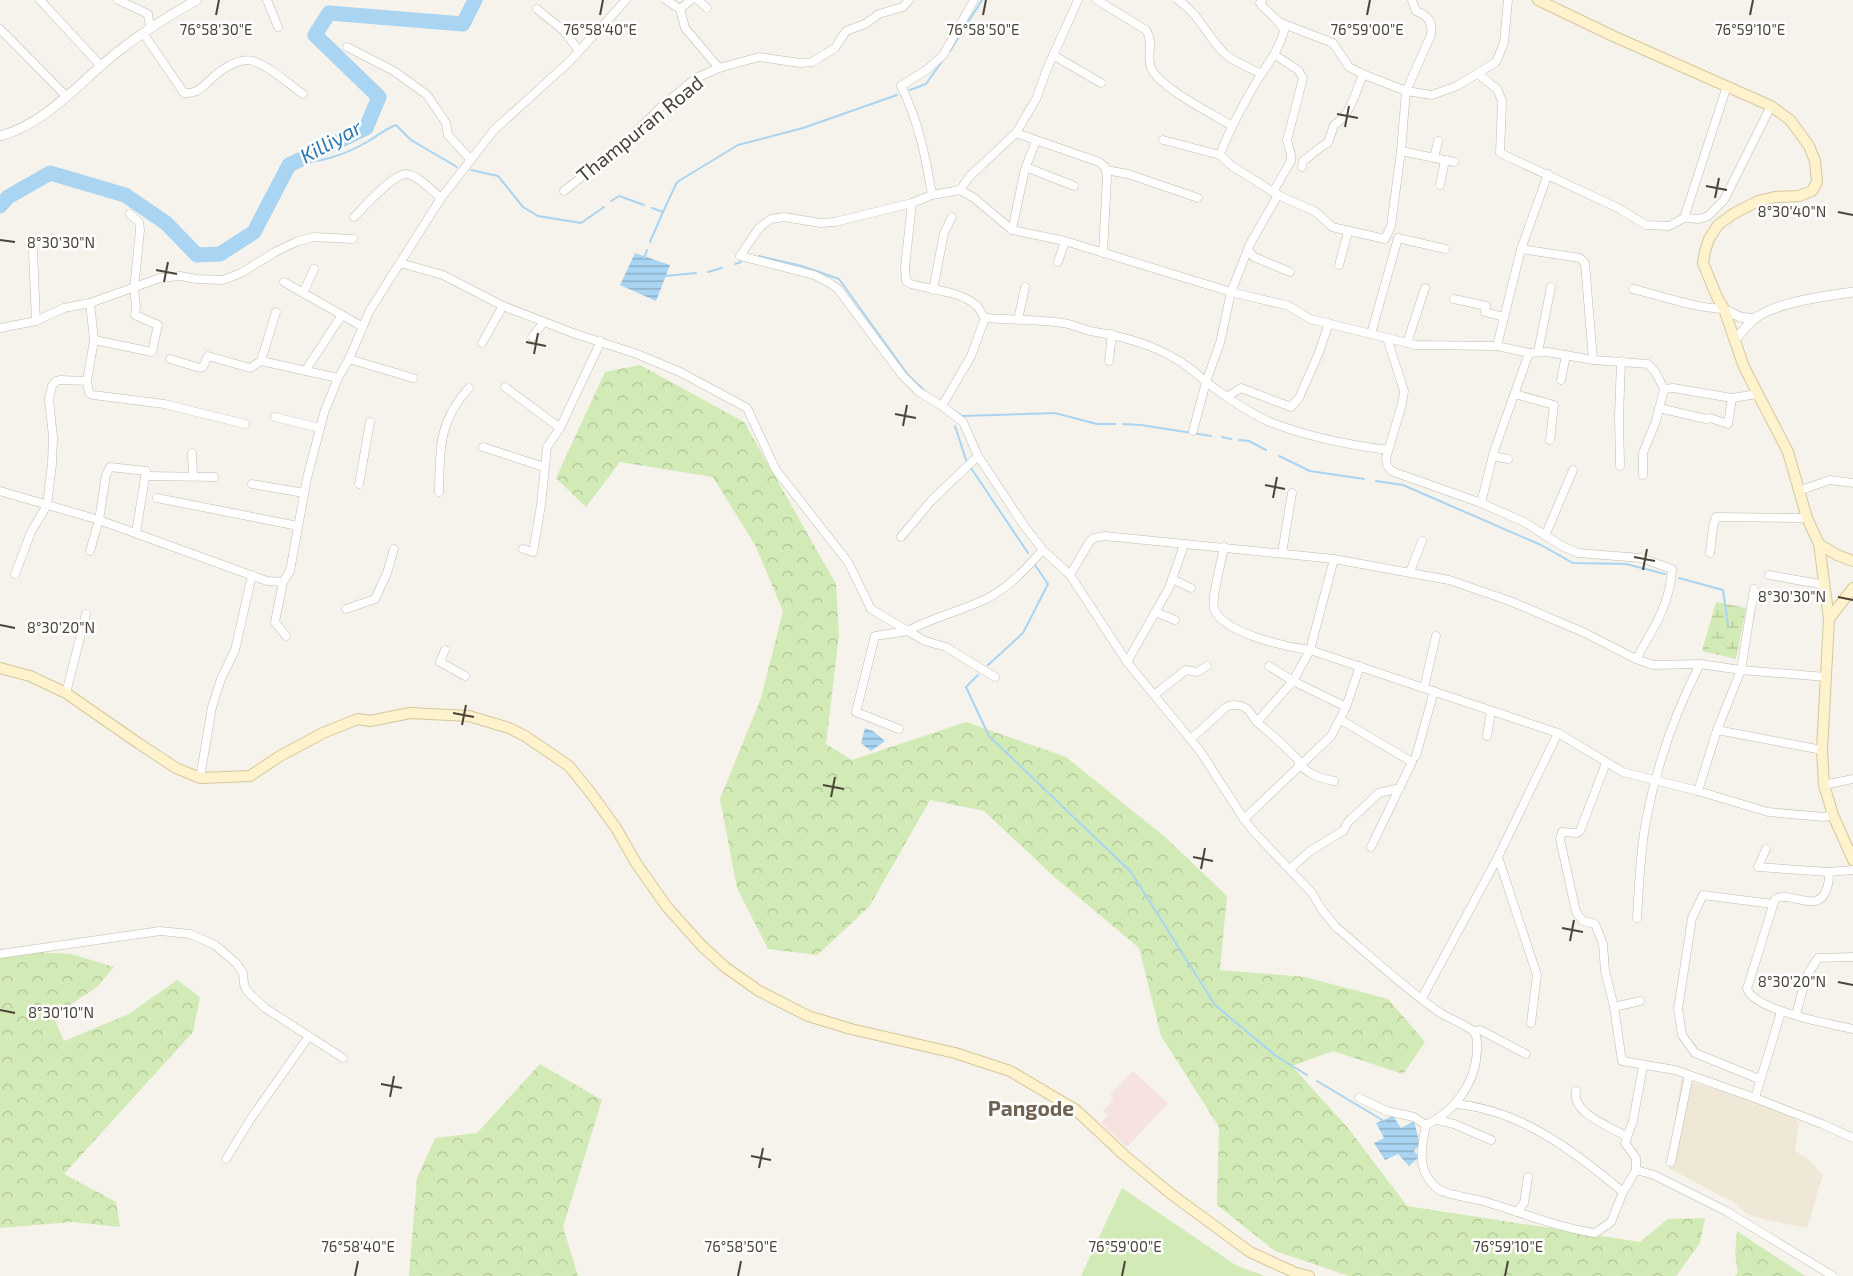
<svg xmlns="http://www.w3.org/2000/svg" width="1853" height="1276" font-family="'Exo 2',sans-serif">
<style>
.education{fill:#efe8d6}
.medical{fill:#f6e3e0}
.forest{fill:url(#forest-crowns)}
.wetland{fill:url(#wetland-marsh)}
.pitch{fill:#d2eab5}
.water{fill:url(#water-rules)}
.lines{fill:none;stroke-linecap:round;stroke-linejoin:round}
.stream{stroke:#a9d4f2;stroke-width:2}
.river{stroke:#a9d4f2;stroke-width:15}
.minor-casing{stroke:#c2bbae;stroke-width:9}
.tertiary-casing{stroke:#c2bbae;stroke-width:10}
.secondary-casing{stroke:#d6c79b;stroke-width:12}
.minor{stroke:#fff;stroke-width:8}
.tertiary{stroke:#fff;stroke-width:9}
.secondary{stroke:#fff3cd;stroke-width:10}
.ticks{fill:none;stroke:#4b4439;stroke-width:2}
.labels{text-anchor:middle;stroke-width:5;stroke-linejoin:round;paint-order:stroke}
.street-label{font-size:20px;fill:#4b4439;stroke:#fff}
.water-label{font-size:21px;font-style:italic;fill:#2e7ab2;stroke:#fff}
.neighbourhood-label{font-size:21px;font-weight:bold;fill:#6e6250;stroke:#fff}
.ticks-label{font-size:15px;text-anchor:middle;fill:#4b4439;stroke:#fff;stroke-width:5;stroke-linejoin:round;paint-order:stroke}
</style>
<defs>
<pattern id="forest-crowns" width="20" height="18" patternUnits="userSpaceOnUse" patternTransform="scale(1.5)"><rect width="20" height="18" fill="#d2eab5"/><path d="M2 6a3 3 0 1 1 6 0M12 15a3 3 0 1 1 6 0" fill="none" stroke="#b6ca9c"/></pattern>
<pattern id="wetland-marsh" width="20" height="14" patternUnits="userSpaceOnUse" patternTransform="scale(1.5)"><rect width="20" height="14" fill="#d2eab5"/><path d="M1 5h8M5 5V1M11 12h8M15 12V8" fill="none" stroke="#b6ca9c"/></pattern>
<pattern id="water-rules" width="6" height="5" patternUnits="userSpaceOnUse" patternTransform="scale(1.5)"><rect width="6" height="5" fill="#a9d4f2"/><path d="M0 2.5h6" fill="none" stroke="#8caec5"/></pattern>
</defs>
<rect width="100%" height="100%" fill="#f6f3ec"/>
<path class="education" d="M1681,1079L1791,1113L1799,1124L1795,1151L1809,1160L1823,1175L1807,1228L1766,1220L1747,1214L1733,1202L1668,1168Z"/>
<path class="medical" d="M1133,1071L1168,1103L1127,1147L1101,1123L1108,1115L1103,1111L1114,1099L1110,1095Z"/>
<g class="forest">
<path d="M640,365L744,422L836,584L839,635L826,744L852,760L966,722L1066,757L1165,837L1227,896L1220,970L1305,977L1388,999L1425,1042L1403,1074L1333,1051L1292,1066L1348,1128L1407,1206L1640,1242L1668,1219L1705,1218L1700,1243L1676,1276H1349L1275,1251L1217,1205L1219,1127L1161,1036L1139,948L1052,875L984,811L930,800L869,907L817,955L768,949L737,888L720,799L761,698L783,611L755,545L713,477L620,462L586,507L556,478L605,372Z"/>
<path d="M0,950L71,954L114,967L97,987L53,1016L64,1041L129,1014L177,980L200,997L193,1032L64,1174L116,1202L120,1227L72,1222L0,1228Z"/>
<path d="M540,1064L602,1100L563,1227L578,1276H409L417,1178L435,1138L477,1133Z"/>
<path d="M1737,1231L1805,1276H1735L1738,1272L1735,1254Z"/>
</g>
<path class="wetland" d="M1716,602L1746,608L1736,659L1702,651Z"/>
<path class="pitch" d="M1122,1188L1237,1266L1265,1276H1081Z"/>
<g class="water">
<path d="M635,253L670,265L656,301L620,285Z"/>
<path d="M865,728L873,731L885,741L871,751L861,743Z"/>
<path d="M1393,1116L1401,1128L1414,1121L1420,1145L1414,1151L1419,1157L1409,1166L1398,1154L1385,1160L1374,1143L1384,1138L1376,1123Z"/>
</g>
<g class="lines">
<g class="stream">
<path d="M950,51L982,0"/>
<path d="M910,90L926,84L943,60"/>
<path d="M289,165C319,162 341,157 367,142C377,136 385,129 396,125L411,140L457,167"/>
<path d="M471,170L498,176L523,207L538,216L581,223L604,207"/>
<path d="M611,201L619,196L644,205"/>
<path d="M652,208L663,212L677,182L738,145L803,128L897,95"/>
<path d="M650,242L663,212"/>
<path d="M759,256L802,266L839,279L908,375L927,393"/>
<path d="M644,258L647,250"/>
<path d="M735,264L741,262"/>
<path d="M708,272L722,268"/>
<path d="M665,276L696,273"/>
<path d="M953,410L962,416L1055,413L1097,424H1115"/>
<path d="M1123,424L1141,425L1211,436"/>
<path d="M955,426L967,463"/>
<path d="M1222,437L1231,439"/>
<path d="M1239,440L1249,441L1266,450"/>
<path d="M1279,456L1310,471L1364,479"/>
<path d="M971,468L1028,553"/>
<path d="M1376,481L1403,485L1541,545L1573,563L1626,564L1665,574"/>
<path d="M1679,578L1723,590L1728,625"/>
<path d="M988,665L1023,633L1048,584L1035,565"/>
<path d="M978,675L966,687L989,736L1131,872L1215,1005L1276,1056L1307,1075"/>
<path d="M1317,1081L1384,1121"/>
</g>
<path class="river" d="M0,206L8,197L50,173L125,195L166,223L197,255L220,254L254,232L289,165L366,128L379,97L315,35L329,13L463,24L475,0"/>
<g class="minor-casing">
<g id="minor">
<path d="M40,0L101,66"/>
<path d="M118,0L148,14L150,28"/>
<path d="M267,0L278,27"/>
<path d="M666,0L680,9L685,28L719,68"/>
<path d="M698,0L707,8"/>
<path d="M1097,0L1146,30C1155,43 1145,57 1152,70C1164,90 1211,113 1232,126"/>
<path d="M1178,0C1199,14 1207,36 1224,53C1234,62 1250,68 1261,74"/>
<path d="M537,9L564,31L579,51"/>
<path d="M680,9L691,0"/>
<path d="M1281,23L1333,43L1349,67L1365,75L1406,91L1432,95L1457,86L1496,62L1504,43L1508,0"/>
<path d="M0,29L67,97"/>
<path d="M143,33L184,93C196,94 200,89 208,82C218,72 237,57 253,61C268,65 290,85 303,94"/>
<path d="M347,47L394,71L427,95L446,123L448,135L471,160"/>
<path d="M1053,55L1101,83"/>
<path d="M1478,74L1497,89L1502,101L1500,153L1618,208L1646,225L1669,226L1684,218L1699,219L1708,216L1724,200L1771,106"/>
<path d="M1016,133L1099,162L1105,167L1107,177L1103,253"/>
<path d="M1163,140L1220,155"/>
<path d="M1401,151L1454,162"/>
<path d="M1434,158L1438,141"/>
<path d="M1026,167L1074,186"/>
<path d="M1302,167L1303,161C1313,155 1318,147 1328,143L1334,125C1351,115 1356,91 1363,74"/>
<path d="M1106,170L1128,174L1198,198"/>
<path d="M1440,185L1445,160"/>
<path d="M960,190L970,176L1016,133L1036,99L1047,69L1078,0"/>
<path d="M564,191L625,142L662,106L696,78L719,68L759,57L800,63L812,62L835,48L846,31L865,24L879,14L903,7L909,0"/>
<path d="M1273,192L1291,161V155L1287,140L1303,78L1298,70L1275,55"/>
<path d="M932,195C926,158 918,119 901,86L928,69L943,55L974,0"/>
<path d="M1278,195L1316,212L1332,227L1385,239L1391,226L1401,151L1406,91L1431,35C1433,21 1428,16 1416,11L1412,0"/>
<path d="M912,203L905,267L906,281L911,284C931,290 961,291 977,306C980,309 982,315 985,318"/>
<path d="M354,217C364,207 393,174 406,174C417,174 432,191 441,198"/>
<path d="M1684,218L1727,86"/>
<path d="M1012,230L1025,169L1036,141"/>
<path d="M1521,249L1580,258L1585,263L1593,360"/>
<path d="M1248,250L1254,257L1290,272"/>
<path d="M33,251L36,321"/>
<path d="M1058,262L1065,241"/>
<path d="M400,263L441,198L494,130L569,62L626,0"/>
<path d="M1339,265L1348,232"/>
<path d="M284,282L363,327"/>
<path d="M1633,289C1663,296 1693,308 1724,309"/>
<path d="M933,290L944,233L952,217"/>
<path d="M303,293L314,269"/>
<path d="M1454,299L1486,306L1485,312L1504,317"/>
<path d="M1018,320L1025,287"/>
<path d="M0,328L36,321L64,308L90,303L160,278L180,276L196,279L223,280L241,273L275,252L298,241L314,237L353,239"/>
<path d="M1371,334L1398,238L1445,249"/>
<path d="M532,337L544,322"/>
<path d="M1387,338L1404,391L1402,404L1386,458L1387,465L1391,471L1481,503L1524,522L1562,546L1578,553L1641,558L1672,569C1670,605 1653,629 1636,659L1653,665L1700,664L1741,670L1826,677"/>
<path d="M94,340L152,352L158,325L135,315L136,306L134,289L140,230L139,222L130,214"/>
<path d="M482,343L503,306"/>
<path d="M1407,343L1425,288"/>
<path d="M1497,346L1521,249L1548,174"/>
<path d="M1538,352L1551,287"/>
<path d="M170,359L200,368L203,367L208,356L250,368L261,361L338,378"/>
<path d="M349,359L413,378"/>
<path d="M261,361L276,312"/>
<path d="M1109,361L1112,334"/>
<path d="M305,371L342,315"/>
<path d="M1561,380L1566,355"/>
<path d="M87,381L94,340L90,303"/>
<path d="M505,387L560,428L601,341"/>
<path d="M1515,394L1554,405L1550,440"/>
<path d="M1757,394L1732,398L1673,388L1664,389L1656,373L1648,364L1593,360L1548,352L1529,353L1497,346L1416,345L1310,319L1289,306L1231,292L1220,343L1206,382C1173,350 1134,338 1090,331C1081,329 1072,324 1063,323C1038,319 1011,320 985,318L971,356L942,406L963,422L978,456L1025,527L1043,550L1070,575L1127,662L1200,751L1244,819L1255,833L1312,893L1322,910L1336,927C1369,955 1404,988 1439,1012C1446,1017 1470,1027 1474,1032C1478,1037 1477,1044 1477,1050C1476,1082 1455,1112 1426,1125C1421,1149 1416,1172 1438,1189C1446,1195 1472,1198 1483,1201C1520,1212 1556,1227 1595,1233L1611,1222L1623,1192L1636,1170L1654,1175L1726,1211L1833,1276"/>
<path d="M1227,397L1241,388L1291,407L1299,398L1318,355L1329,323"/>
<path d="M942,406L919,392L902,375L838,289L828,282L814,275L740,256L759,228L771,219L784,217L820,223L835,222L912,203L932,195L960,190L974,198L1012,230L1065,241L1231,292L1250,244L1278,195L1232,166L1220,155C1230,127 1245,101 1260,76C1270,61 1279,49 1284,31C1281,20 1267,13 1260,3L1262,0"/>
<path d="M1659,408L1706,419L1710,418L1728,424L1732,398"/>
<path d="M275,417L320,428"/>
<path d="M1193,431L1206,382C1226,397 1247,412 1270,422C1308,437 1348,445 1388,450"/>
<path d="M483,447L544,467"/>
<path d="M192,453L193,476"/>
<path d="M1493,456L1508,459"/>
<path d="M1620,466L1619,416L1621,361"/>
<path d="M1643,475V453L1656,421L1664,389"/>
<path d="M146,476L214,477"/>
<path d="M252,484L304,493"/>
<path d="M359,484L370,422"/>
<path d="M1801,490L1830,480L1853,483"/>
<path d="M0,491L99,520L267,581L283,582L290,571L307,478L324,413L338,378L349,359L370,310L400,263L443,275L503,306L573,333L637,354L680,372L747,408L776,470L848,562L871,609L908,631"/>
<path d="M439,492C440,450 438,421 469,388"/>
<path d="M157,498L298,526"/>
<path d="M1481,503L1494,451L1529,353"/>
<path d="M1545,536L1573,470"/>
<path d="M901,537L931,501L978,456"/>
<path d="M1224,547C1222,560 1211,598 1214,608C1221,633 1287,647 1310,650L1293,681L1257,722"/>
<path d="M523,549L533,552L541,505L547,447L560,428"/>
<path d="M90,551L99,520L106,475L110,467L146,471L136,533"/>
<path d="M1282,553L1292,493"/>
<path d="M1710,553L1713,527L1716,517L1807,518"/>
<path d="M1334,559L1310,650L1558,733L1623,772L1698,791L1768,812L1824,817L1833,815"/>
<path d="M1410,572L1422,541"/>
<path d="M15,574L31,532L47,505L52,464L53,437L49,399L52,386L56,381L61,380L87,381L89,393L93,395L164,404L245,424"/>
<path d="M1070,575L1090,541L1094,538L1105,536L1334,559L1449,580L1510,601L1585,633L1636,659"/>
<path d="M1769,575L1825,585"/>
<path d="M1172,579L1191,588"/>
<path d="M283,582L275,622L286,636"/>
<path d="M346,609L375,599L387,573L394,549"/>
<path d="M1155,612L1175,620"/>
<path d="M445,650L440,662L465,676"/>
<path d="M1127,662L1169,588L1184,545"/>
<path d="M1269,666L1293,681L1346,707"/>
<path d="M995,677L946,647L925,641L908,631C933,617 961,611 986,599C1010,587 1026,568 1043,550"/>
<path d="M1424,688L1436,636"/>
<path d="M66,693L86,614"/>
<path d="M1154,695L1186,670L1197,672L1207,666"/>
<path d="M1341,720L1412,762L1371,847"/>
<path d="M899,729L856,712L875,636L908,631"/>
<path d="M1717,730L1822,750"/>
<path d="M1487,736L1491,711"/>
<path d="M1191,739L1225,708C1231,704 1240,704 1247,709C1252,713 1254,720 1259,724C1274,736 1288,749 1301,763"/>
<path d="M1416,756L1434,691"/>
<path d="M1606,763L1580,831L1577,833L1562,832L1560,839L1576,912L1583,921L1595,924L1603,944L1605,971L1614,1007L1622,1061L1675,1070L1755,1098"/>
<path d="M1299,764C1310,775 1319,778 1334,781"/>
<path d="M200,778L212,707L221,679L235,650L252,575"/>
<path d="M1824,785L1853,779"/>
<path d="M1698,791L1717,730L1741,670L1754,589"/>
<path d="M1244,819L1331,736L1346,707L1360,666"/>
<path d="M1766,849L1758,867L1828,872"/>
<path d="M1498,857L1537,975L1531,1023"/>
<path d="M1290,869L1310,851L1343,831L1348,822L1379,793L1400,788"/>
<path d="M1853,870L1828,872C1830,879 1829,884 1826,891C1817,914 1790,890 1775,899L1747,989C1756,1011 1830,1024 1853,1029"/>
<path d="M1637,918C1639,886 1640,853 1646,821C1656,767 1675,713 1700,664"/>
<path d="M0,954L160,931L190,934L215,945L236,963L243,973L244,984L247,991L265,1008L343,1058"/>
<path d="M1422,998L1498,857L1558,733"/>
<path d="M1614,1007L1640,1001"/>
<path d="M1781,1012L1755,1098L1822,1124L1853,1138"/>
<path d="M1796,1015L1806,977L1818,958L1853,957"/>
<path d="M1474,1031L1480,1030L1526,1054"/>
<path d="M1759,1079L1695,1053L1682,1035L1678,1009L1692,918L1703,895L1772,904"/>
<path d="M1576,1091C1571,1113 1611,1127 1626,1136"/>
<path d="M1359,1098L1387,1111L1414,1117L1426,1125"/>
<path d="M1455,1104C1519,1109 1574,1151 1623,1192"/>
<path d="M1437,1120L1454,1124L1491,1140"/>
<path d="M226,1159L252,1117L309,1036"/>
<path d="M1671,1162L1689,1075"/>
<path d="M1636,1170V1158L1625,1143L1633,1121L1643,1066"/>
<path d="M1517,1212L1524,1203L1528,1177"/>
</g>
</g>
<g class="tertiary-casing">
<g id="tertiary">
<path d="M0,136C48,123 81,80 120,50C144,31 170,15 197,0"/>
<path d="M1724,309L1740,317L1755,319"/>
<path d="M1735,340C1741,333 1747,325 1754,319C1776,302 1826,296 1853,292"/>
</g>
</g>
<g class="secondary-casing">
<g id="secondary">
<path d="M1538,0L1613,36L1771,106L1790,120L1809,146L1815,161L1817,182L1812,191L1799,196L1775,197L1758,201L1733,214L1718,225L1709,239L1705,251L1703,263L1717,297L1724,309L1744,367L1788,452L1807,518L1819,544L1829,619L1822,750L1824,785L1833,815L1853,860"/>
<path d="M1819,544L1837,555L1853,561"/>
<path d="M1829,619L1853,588"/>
<path d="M0,668L30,676L66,693L138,743L176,768L200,778L250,776L280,756L323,733L358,719L370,721L410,713L469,716L509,728L525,736L569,766L590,792L616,828L636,863L667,907L702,946L725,967L759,991L808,1016L851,1029L955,1053L1010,1071L1076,1110L1124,1155L1171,1194L1250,1252L1296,1273L1309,1276"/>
</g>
</g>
<use href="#minor" class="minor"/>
<use href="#tertiary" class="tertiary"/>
<use href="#secondary" class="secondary"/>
</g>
<path class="ticks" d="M216,15L219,0M600,15L603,0M983,15L986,0M1367,15L1370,0M1750,15L1753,0M1337,114L1358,118M1345,127L1349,106M1706,186L1727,190M1715,198L1719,178M1838,212L1853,215M0,240L15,242M156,270L177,274M164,282L168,262M526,342L546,346M534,354L538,333M895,414L916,418M903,426L907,405M1265,485L1285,489M1273,498L1277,477M1634,557L1655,561M1643,570L1647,549M1838,597L1853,600M0,625L15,628M453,713L474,717M462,725L466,705M823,785L844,789M831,797L835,777M1193,857L1213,861M1201,869L1205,848M1562,928L1583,932M1570,941L1574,920M1838,982L1853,985M0,1010L15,1013M381,1084L402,1088M390,1097L394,1076M751,1156L771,1160M759,1168L763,1148M355,1276L358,1261M738,1276L741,1261M1122,1276L1125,1261M1505,1276L1508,1261"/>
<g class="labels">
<g class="street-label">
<text transform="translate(640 129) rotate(-39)" y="7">Thampuran Road</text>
</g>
<g class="water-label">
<text transform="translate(331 142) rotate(-29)" y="7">Killiyar</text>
</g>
<g class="neighbourhood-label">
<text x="1031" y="1116">Pangode</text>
</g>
</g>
<g class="ticks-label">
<text x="216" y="35">76°58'30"E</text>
<text x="600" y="35">76°58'40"E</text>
<text x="983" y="35">76°58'50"E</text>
<text x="1367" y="35">76°59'00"E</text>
<text x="1750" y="35">76°59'10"E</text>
<text x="1792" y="217">8°30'40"N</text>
<text x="61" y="248">8°30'30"N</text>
<text x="1792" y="602">8°30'30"N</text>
<text x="61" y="633">8°30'20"N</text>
<text x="1792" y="987">8°30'20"N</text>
<text x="61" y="1018">8°30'10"N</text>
<text x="358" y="1252">76°58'40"E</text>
<text x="741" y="1252">76°58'50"E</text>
<text x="1125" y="1252">76°59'00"E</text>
<text x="1508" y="1252">76°59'10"E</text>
</g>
</svg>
